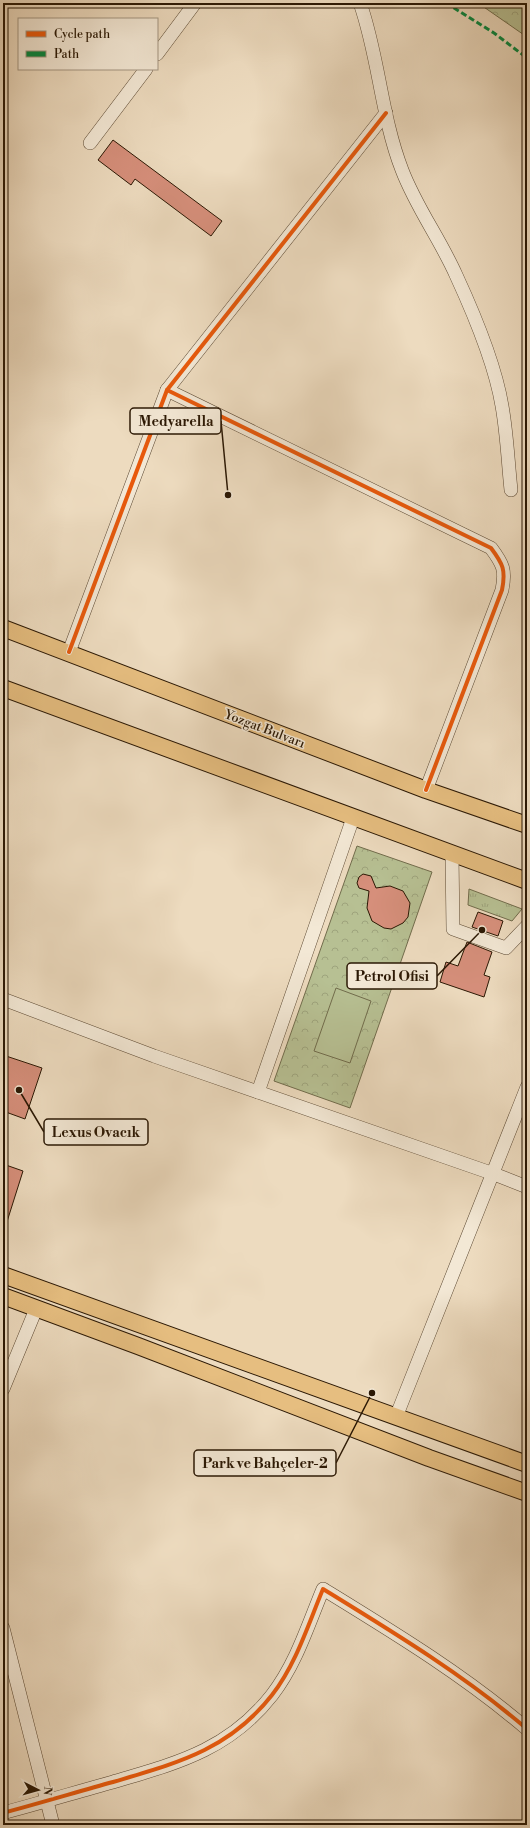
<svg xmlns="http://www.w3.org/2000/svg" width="530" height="1828" font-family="'Libre Bodoni',serif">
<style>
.grass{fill:url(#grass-tufts);stroke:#716c4c}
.forest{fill:url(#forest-crowns);stroke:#716c4c}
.pitch{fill:#b7c093;stroke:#716c4c}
.building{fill:#d68f7b;stroke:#2b1804}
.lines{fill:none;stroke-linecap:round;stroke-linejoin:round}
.minor-casing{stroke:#5c4933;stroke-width:14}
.major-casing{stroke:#2b1804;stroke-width:18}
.minor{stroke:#f3e8d5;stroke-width:13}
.major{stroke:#e6be80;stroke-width:16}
.quiet{stroke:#00873e;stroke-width:3;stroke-dasharray:6 3;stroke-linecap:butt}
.cycleway-casing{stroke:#f3e8d5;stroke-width:6}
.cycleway{stroke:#e8590c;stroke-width:4}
.labels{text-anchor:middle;stroke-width:3;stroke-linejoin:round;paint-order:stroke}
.street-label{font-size:13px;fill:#2b1804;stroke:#f3e8d5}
.leader{fill:none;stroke:#2b1804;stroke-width:1.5}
.callout-dot{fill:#2b1804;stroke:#f3e8d5;stroke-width:1.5}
.callout{fill:#f3e8d5;stroke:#2b1804;stroke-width:1.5}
.callout-label{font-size:14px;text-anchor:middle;font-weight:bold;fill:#2b1804}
</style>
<defs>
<pattern id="grass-tufts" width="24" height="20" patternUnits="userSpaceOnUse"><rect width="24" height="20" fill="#b7c093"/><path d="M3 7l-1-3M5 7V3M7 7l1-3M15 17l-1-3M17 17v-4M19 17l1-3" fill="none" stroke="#9ea47d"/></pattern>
<pattern id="forest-crowns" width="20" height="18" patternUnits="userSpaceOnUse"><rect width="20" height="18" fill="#b7c093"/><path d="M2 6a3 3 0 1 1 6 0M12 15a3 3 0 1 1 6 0" fill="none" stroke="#9ea47d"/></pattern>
</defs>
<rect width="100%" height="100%" fill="#eddbbf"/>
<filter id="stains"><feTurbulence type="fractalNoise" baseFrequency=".005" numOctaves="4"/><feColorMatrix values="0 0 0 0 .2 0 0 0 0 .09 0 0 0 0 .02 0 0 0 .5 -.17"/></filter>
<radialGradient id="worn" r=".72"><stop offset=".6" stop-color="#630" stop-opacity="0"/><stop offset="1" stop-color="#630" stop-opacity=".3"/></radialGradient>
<path class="grass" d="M469,889L522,909L512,921L468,905Z"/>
<g class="forest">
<path d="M478,3H527V37Z"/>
<path d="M357,846L432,872L350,1108L274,1081Z"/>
</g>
<path class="pitch" d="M336,988L371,1001L350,1063L314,1051Z"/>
<g class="building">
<path d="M113,140L222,221L211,236L135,179L131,185L98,160Z"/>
<path d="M363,874L371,876L376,888L390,886L403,891L410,903L408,917L403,923L391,929L384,928L372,921L367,908L369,891L359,888L357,883L359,877Z"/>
<path d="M478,912L503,921L498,936L472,927Z"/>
<path d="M467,942L492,952L484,975L490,977L484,997L440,982L446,962L458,966Z"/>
<path d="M3,1055L42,1068L25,1119L3,1111Z"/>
<path d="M3,1164L23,1171L5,1228H3Z"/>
</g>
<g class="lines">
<g class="minor-casing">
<g id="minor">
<path d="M360,3C379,57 381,116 402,170C416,207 440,239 456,275C474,314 495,363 502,406C507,434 508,462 511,490"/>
<path d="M157,54L195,3"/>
<path d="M90,143L146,69"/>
<path d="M167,390L491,548C503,564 506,570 502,590L426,790"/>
<path d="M69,652L167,390L386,113"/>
<path d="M452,855L453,929L506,948L527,926"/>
<path d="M3,999L154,1056L494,1174L527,1187"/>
<path d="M258,1092L353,818"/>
<path d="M3,1389L36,1309"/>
<path d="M396,1417L527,1087"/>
<path d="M3,1628L53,1825"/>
<path d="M3,1813C40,1803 77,1792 113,1782C177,1763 229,1750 272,1695C296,1664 308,1625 323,1589C393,1632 464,1675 527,1729"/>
</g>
</g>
<g class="major-casing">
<g id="major">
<path d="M3,628L426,790L527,825"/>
<path d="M3,688L527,881"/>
<path d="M3,1275L527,1464"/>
<path d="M3,1296L138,1346L429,1458L527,1493"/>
</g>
</g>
<use href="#minor" class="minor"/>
<use href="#major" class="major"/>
<path class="quiet" d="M446,3L494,33L527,58"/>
<g class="cycleway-casing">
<g id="cycleway">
<path d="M167,390L491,548C503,564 506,570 502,590L426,790"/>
<path d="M69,652L167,390L386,113"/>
<path d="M3,1813C40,1803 77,1792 113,1782C177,1763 229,1750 272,1695C296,1664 308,1625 323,1589C393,1632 464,1675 527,1729"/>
</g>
</g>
<use href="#cycleway" class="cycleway"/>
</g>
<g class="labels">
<g class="street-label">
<text transform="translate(265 728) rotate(21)" y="5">Yozgat Bulvarı</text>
</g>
</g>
<path class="leader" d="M228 495L221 421M482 930L437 976M19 1090L44 1132M372 1393L336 1463"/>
<g class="callout-dot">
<circle cx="228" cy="495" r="4"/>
<circle cx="482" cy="930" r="4"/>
<circle cx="19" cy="1090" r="4"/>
<circle cx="372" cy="1393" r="4"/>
</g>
<g class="callout">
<rect x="130" y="408" width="91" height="26" rx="4"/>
<rect x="347" y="963" width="90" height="26" rx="4"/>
<rect x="44" y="1119" width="104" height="26" rx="4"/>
<rect x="194" y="1450" width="142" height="26" rx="4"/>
</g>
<g class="callout-label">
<text x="176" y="426">Medyarella</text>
<text x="392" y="981">Petrol Ofisi</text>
<text x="96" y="1137">Lexus Ovacık</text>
<text x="265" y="1468">Park ve Bahçeler-2</text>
</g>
<rect width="530" height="1828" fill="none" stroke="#eddbbf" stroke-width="16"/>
<rect x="4" y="4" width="522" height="1820" fill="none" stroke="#2b1804" stroke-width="2"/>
<rect x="8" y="8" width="514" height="1812" fill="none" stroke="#2b1804"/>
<rect x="18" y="18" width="140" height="52" fill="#f3e8d5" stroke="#a39581"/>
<rect x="26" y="31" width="20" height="6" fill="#e8590c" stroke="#a39581"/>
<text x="54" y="38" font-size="12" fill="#2b1804">Cycle path</text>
<rect x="26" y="51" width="20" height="6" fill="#00873e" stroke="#a39581"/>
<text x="54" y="58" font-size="12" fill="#2b1804">Path</text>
<g transform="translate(38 1790) rotate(96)" stroke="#f3e8d5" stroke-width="3" paint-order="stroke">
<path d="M0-3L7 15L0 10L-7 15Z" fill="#2b1804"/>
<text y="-6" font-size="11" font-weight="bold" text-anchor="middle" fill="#2b1804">N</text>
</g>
<rect width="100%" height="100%" filter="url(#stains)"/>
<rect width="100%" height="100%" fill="url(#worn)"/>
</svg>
